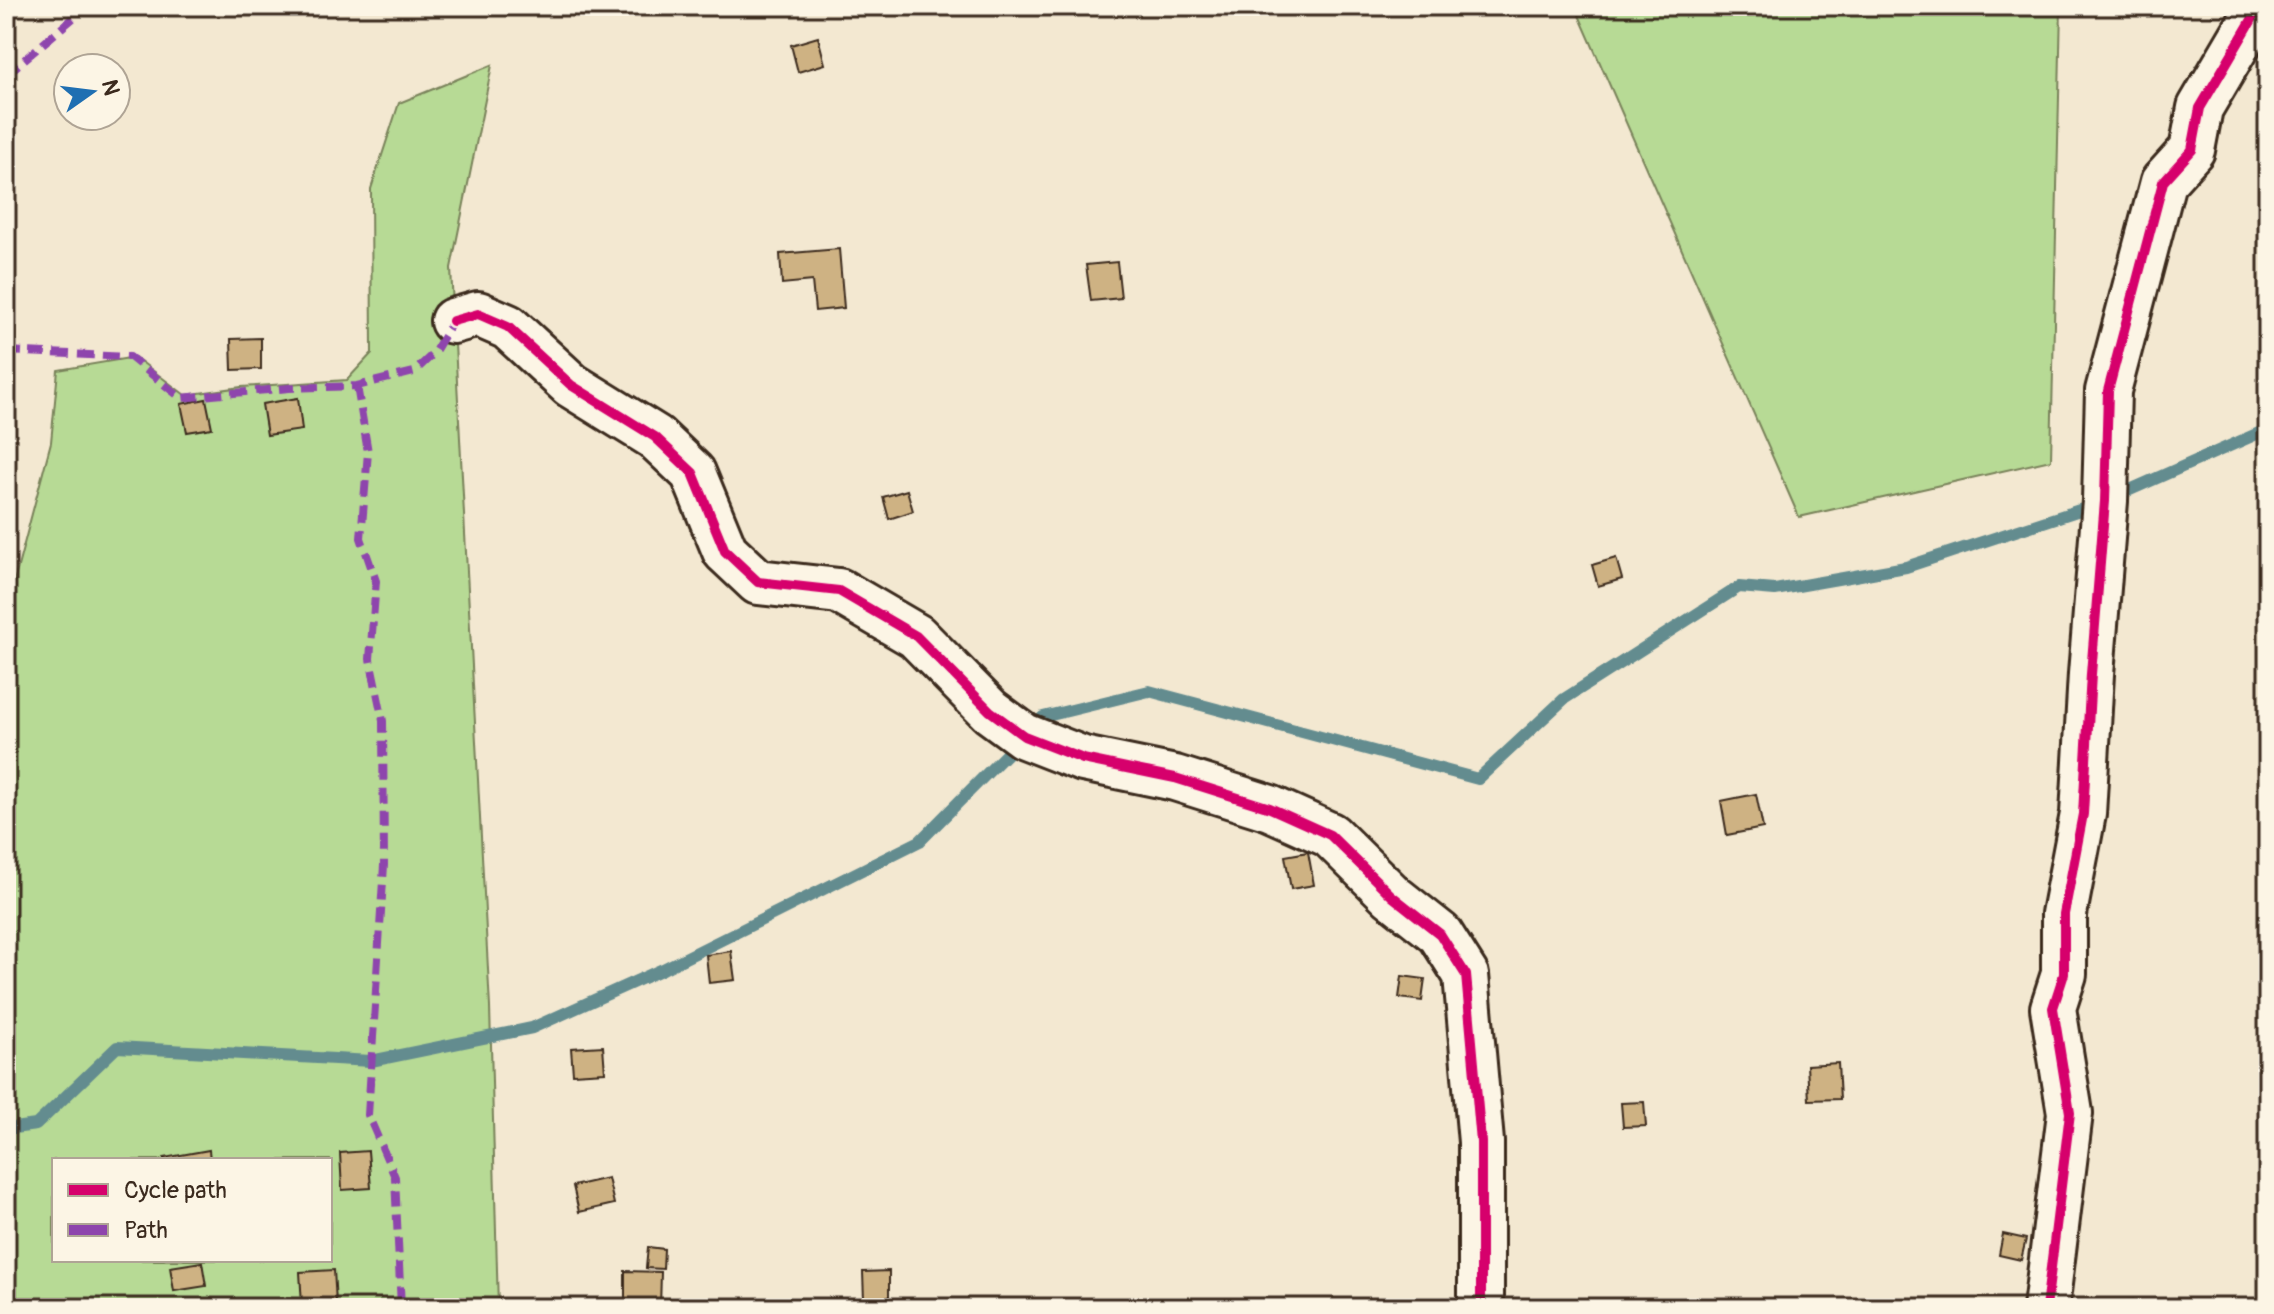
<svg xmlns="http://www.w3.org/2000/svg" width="2274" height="1314" font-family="Pangolin,sans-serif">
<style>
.green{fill:#b7da95;stroke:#79825a;stroke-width:2;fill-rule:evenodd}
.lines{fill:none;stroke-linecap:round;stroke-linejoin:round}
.stream{stroke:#638c8f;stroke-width:12}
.building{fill:#ceb283;stroke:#3b2a1e;stroke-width:2}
.minor-casing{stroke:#3b2a1e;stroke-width:50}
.minor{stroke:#fcf5e5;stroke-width:44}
.quiet{stroke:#8e44ad;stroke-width:8;stroke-dasharray:16 8;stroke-linecap:butt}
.cycleway-casing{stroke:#fcf5e5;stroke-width:15}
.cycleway{stroke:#d6006c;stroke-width:10}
</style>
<rect width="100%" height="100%" fill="#f3e8d1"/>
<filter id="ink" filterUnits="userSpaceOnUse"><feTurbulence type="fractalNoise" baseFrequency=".0125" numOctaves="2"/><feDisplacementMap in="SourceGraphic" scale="16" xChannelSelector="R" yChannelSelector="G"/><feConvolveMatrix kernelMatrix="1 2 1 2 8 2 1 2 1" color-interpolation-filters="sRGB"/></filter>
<g filter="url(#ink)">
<g class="green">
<path d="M1575,6H2061L2051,460L1799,517Z"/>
<path d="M492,65L451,268L490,1007L498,1308H6V612L51,442L58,370L135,357L185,395L241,387L347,380L372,353L371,189L399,103ZM54,1160H330V1260H54Z"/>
</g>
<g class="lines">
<g class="stream">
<path d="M2114,497L2268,429"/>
<path d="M6,1129L36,1125L117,1047L371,1061L532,1028L663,969L920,841L1043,717L1149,691L1478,779L1564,699L1739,587L1775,590L1906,567L2098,504"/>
</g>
</g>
<g class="building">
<path d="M818,37L825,64L798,72L791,45Z"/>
<path d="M839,249L844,308L815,311L812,281L782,284L780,254Z"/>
<path d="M1117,262L1121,298L1091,301L1086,265Z"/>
<path d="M261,338V369L232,370L231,339Z"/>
<path d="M298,398L302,430L267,435L262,404Z"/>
<path d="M206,399L212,428L187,432L181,404Z"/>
<path d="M907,490L913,511L889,519L883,497Z"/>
<path d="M1616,558L1622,579L1598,586L1592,565Z"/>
<path d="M1756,794L1763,828L1727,835L1721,801Z"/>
<path d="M1308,852L1314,885L1291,889L1285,856Z"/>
<path d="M731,951L735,980L709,983L706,955Z"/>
<path d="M1402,976L1425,979L1422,1001L1399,998Z"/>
<path d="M603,1046L605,1072L573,1074L571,1048Z"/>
<path d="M1838,1063L1840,1099L1809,1100L1807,1065Z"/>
<path d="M1644,1102L1646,1126L1623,1127L1621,1103Z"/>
<path d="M209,1150L210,1160H164V1158Z"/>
<path d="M368,1151L371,1188L342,1190L340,1153Z"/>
<path d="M608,1178L614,1204L579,1212L573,1186Z"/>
<path d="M2003,1234L2026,1239L2021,1260L1999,1255Z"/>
<path d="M648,1247L664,1249L663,1269L646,1268Z"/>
<path d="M202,1262L206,1286L174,1291L170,1267Z"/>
<path d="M334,1270L336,1303L302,1305L300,1272Z"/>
<path d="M625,1271L661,1272L660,1308H625Z"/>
<path d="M889,1271V1300H864L863,1272Z"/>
<path d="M2133,1300L2134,1308H2106L2105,1304Z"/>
</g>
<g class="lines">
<g class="minor-casing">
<g id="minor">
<path d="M453,321L478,314L508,327L571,385L655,437L693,473L725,551L758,582L839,591L916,636L990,711L1024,736L1083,759L1175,778L1270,808L1330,835L1392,896L1440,934L1466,975L1481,1142V1308"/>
<path d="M2046,1308L2070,1113L2053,1008L2064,974V914L2083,814L2091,674L2105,501L2108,391L2163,182L2192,150L2200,108L2260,6"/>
</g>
</g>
<use href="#minor" class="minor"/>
<g class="quiet">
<path d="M6,75L78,14L80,6"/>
<path d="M6,351L130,357L181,398L289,388L357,386L414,372L434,353L453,321"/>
<path d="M357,386L368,452L361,538L376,581L370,659L383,721L384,865L368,1115L395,1177L401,1308"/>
</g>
<g class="cycleway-casing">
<g id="cycleway">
<path d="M453,321L478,314L508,327L571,385L655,437L693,473L725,551L758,582L839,591L916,636L990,711L1024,736L1083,759L1175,778L1270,808L1330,835L1392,896L1440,934L1466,975L1481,1142V1308"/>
<path d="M2046,1308L2070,1113L2053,1008L2064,974V914L2083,814L2091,674L2105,501L2108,391L2163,182L2192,150L2200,108L2260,6"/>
</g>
</g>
<use href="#cycleway" class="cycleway"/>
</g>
</g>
<rect width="2274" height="1314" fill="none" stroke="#fcf5e5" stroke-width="32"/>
<rect x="16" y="16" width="2242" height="1282" fill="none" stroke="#3b2a1e" stroke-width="3" filter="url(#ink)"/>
<rect x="52" y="1158" width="280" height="104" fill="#fcf5e5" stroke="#afa495" stroke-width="2"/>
<rect x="68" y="1184" width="40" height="12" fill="#d6006c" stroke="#afa495" stroke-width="2"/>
<text x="124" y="1198" font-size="24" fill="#3b2a1e">Cycle path</text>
<rect x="68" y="1224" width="40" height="12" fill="#8e44ad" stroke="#afa495" stroke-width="2"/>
<text x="124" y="1238" font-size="24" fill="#3b2a1e">Path</text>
<g transform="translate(92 92) rotate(76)"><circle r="38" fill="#fcf5e5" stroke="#afa495" stroke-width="2"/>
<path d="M0-6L14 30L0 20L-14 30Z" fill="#1f6fb2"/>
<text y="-12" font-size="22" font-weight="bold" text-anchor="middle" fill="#3b2a1e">N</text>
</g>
</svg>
